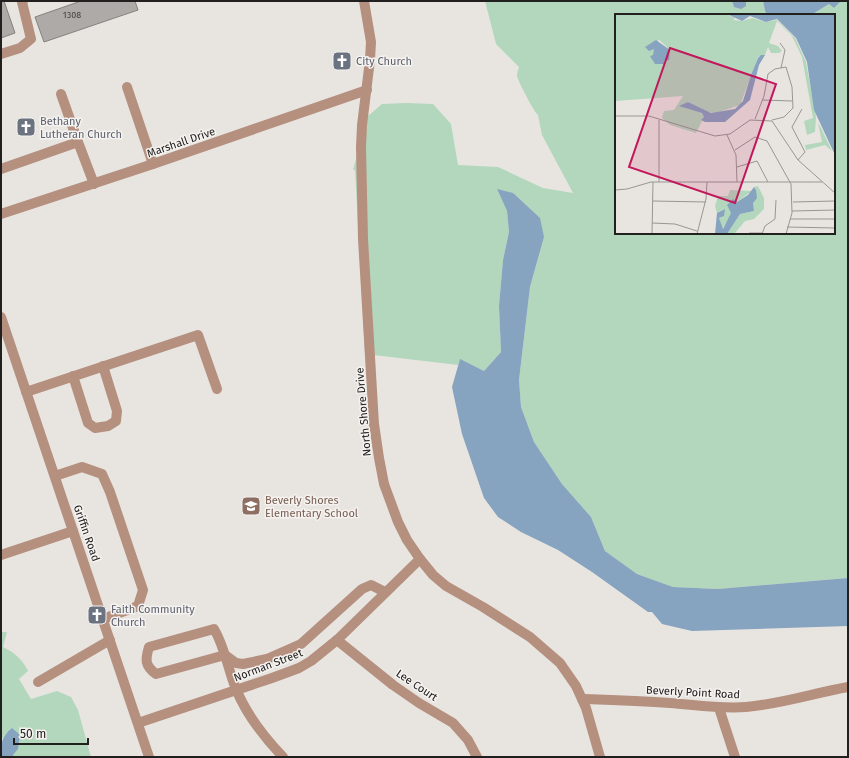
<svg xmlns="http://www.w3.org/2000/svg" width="849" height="758" font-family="'Fira Sans',sans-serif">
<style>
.green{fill:#b3d7bc}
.water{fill:#86a3c0}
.building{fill:#adaaa7;stroke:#84827e}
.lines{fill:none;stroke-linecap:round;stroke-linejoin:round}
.minor{stroke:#b5907f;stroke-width:10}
.labels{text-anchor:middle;stroke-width:3;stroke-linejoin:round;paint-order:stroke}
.number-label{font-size:9px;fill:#444241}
.worship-label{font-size:11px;fill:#5b616d;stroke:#f5f2ef;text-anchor:start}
.street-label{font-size:11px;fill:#21201f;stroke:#f5f2ef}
.education-label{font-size:11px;fill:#785e54;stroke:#f5f2ef;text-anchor:start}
.inset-road{fill:none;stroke:#989693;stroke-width:1}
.view{fill:#c2185b;fill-opacity:0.15;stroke:#c2185b;stroke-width:2}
.inset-edge{fill:none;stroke:#21201f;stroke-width:2}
</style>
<rect width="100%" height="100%" fill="#e8e5e1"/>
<g class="green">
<path d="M485,1H732L734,7L746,6V1H763L765,11L767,15H616V233H834V15H811L829,4L834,8L841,1H848V578L718,589L673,587L637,574L605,551L591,517L562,484L534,442L521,407L519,380L530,287L544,237L497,189L507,211L509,232L503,260L499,306L501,352L484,371L460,360L458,365L365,354L355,170H353L368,116L382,104L406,103L433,104L451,124L458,165L498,167L543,188L573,193L542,135L538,115C534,112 518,81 517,76C517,73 518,70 519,67L496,44Z"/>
<path d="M1,632H7L3,647C15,653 22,659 28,671L19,679L31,699L57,691L71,697L78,710L91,757H13L6,733L1,741Z"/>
</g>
<g class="water">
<path d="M732,1H746V6L741,9L734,7Z"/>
<path d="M763,1H841L834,8L829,4L811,15H767L765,11Z"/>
<path d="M497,189L513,193L540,218L544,237L530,287L519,380L521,407L534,442L562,484L591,517L605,551L637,574L673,587L718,589L848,578V626L692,631L662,624L652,612H648L592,572L558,550L521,532L498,517L484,498L462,434L452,387L460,359L484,371L501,352L499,306L503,260L509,232L507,211Z"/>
<path d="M12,728L20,735L18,749L13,755V757H1C1,744 1,737 12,728Z"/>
</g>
<g class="building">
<path d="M1,1H4L15,33L1,38Z"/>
<path d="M81,1H135L138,10L44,42L35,17Z"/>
</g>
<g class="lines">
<g class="minor">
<path d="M364,1L371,42L370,60L362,125L361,147L363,239L374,424L379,458L384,484L398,522L407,540L420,559L433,575L446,586L483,607L530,637L560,663L576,686L586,708L600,757"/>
<path d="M1,54L20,48L31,39L22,2L23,1"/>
<path d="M127,87L153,164"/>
<path d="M61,94L78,142"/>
<path d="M1,169L78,142L94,184"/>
<path d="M1,214L153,164L367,90"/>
<path d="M1,317L149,757"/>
<path d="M73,376L88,423L95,428L108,426L116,421L117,411L103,366"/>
<path d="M26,392L198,335L217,389"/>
<path d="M55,476L82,467L102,474L110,492L143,590L138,606L103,619"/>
<path d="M1,555L73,531"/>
<path d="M337,640L393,685L419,703L453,723L468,740L477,757"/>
<path d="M38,682L110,640"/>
<path d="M582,699C611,700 641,701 670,703C696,705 721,709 746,707C781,704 814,693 848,687"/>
<path d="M719,708L735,757"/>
<path d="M138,723L272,678L299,668L311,661L337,640L420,559"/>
<path d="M283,757C264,737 247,716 236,689C228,670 225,647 214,629L149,647C145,660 145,666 156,674L225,655L236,663L243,664L267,659L301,644L362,589L371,585L385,592"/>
</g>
</g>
<defs>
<g id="church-square" transform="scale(1)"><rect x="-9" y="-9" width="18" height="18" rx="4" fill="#6b7280" stroke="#f5f2ef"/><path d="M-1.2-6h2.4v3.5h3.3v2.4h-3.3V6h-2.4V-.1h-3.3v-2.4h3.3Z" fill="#fff"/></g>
<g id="school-square" transform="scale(1)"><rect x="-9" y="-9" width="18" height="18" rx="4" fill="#8d6e63" stroke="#f5f2ef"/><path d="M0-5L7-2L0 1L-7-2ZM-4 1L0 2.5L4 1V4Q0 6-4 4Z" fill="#fff"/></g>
</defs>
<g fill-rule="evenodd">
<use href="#church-square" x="342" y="61"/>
<use href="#church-square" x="26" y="127"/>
<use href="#school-square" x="251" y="506"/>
<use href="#church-square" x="97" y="615"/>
</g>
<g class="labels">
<g class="number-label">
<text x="72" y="18">1308</text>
</g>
<g class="worship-label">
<text x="356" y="65">City Church</text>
<text x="40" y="125">Bethany<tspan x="40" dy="13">Lutheran Church</tspan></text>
<text x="111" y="613">Faith Community<tspan x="111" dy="13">Church</tspan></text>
</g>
<g class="street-label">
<text transform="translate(181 142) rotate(-19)" y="4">Marshall Drive</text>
<text transform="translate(363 412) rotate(-95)" y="4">North Shore Drive</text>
<text transform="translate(87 533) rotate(71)" y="4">Griffin Road</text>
<text transform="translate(268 665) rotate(-21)" y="4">Norman Street</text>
<text transform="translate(417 685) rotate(34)" y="4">Lee Court</text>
<text transform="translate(693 692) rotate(3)" y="4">Beverly Point Road</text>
</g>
<g class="education-label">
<text x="265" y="504">Beverly Shores<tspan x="265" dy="13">Elementary School</tspan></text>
</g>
</g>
<g transform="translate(615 14)">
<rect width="220" height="220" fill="#e8e5e1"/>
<path d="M0,0H111L120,4L118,6L127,7L137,4L151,8L162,6L180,24L191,48L201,103L200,118L192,121L189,107L198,104L187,43L177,22L162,7L154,29L163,32L167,37L164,39H156L153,33L150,41L143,43L125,91L101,99L92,98L73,88L68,92L87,99L89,103L81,119L55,111L47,104L49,97L59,96L68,82L0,87ZM44,26L52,33L55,40L48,50H41L38,42L40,34L35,36L38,29ZM203,109L206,114L217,137L210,131L191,136L190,131L207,128ZM143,172L149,184V195L139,205L130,207L120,219L112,220L125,200L139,197L138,189L141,176L139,173ZM115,176L137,177L122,188L117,187L116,202L107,215L104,204L107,203L109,195L102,199L100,192L103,182H113Z" fill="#b3d7bc" fill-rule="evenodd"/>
<path d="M112,0H220V141L199,96L192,48L181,24L162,5L151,8L135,2L127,7ZM41,26L55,36L54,46L49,47L50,50H40L35,42L38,41L39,35L34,37L30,33ZM146,41H150L144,51L135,86L110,108H90L86,106L89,103L87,99L64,92L73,88L96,99L120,95L128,87L136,61L143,44ZM139,173L141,176L142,184L138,189L139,197L125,200L112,220H100L102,199L110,195L109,202L104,204L108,215L116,199L112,191L118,185L122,188L133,181Z" fill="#86a3c0"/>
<path class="inset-road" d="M165,29L170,36L166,54M147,86L177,87M0,102H34L100,122L115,120L135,106L157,107L183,146L220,179M140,105L149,82L153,60L160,55L171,53L177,73L178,94L169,103L157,106M112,121L121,141L122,168M120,136L140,123L152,127L176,170L177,199L171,220M183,146L190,138L177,113L187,95M122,153L142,147L153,168M44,168V106M0,176L12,175L36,168H207M38,187L91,188M178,188L220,187M177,197L220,196M175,205H220M37,209L60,210L82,217M172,213L220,214M134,219H147M37,220L38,168M82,220L91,185L92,168M147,220L150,212L160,205L161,186"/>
<path class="view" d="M55,34L161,70L120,189L14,153Z"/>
<rect width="220" height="220" class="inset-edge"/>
</g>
<rect width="849" height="758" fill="none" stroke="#21201f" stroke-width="4"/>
<path d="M14 738v6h74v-6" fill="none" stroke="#21201f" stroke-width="2"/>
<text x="20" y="738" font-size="12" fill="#21201f" stroke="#f5f2ef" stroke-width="3" paint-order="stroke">50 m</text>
</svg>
